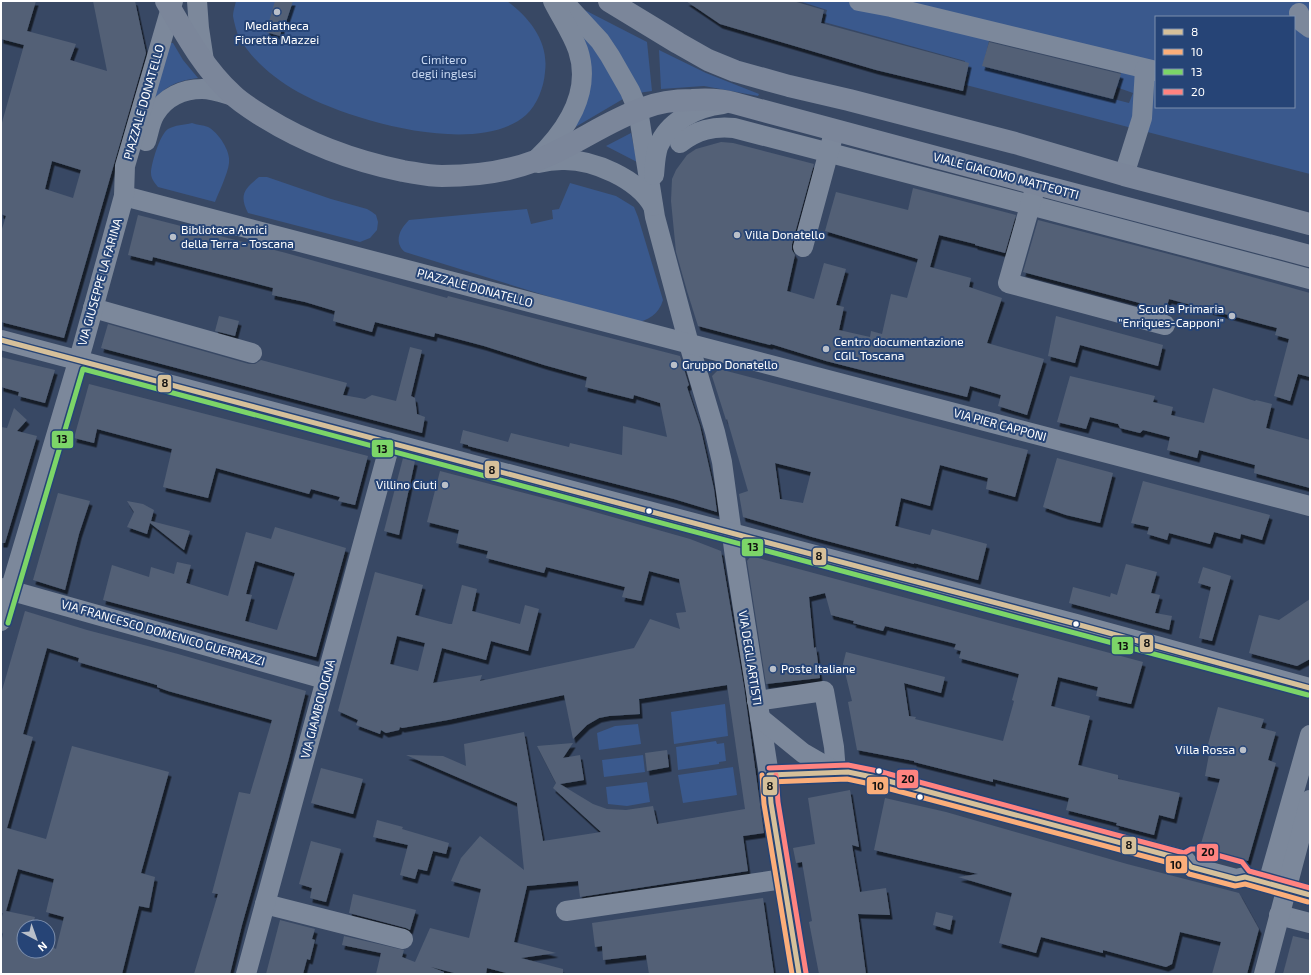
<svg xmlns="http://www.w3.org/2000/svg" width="1311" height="975" font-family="'Exo 2',sans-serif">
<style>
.green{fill:#3a598d;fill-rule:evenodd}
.building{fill:#536076;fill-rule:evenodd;filter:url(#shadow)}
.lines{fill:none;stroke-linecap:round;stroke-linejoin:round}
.minor{stroke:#7c889b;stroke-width:20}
.major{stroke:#7b869a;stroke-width:22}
.bus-1-casing{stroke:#264476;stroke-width:8}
.bus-2-casing{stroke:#264476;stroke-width:8}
.bus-3-casing{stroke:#264476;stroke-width:8}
.bus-4-casing{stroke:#264476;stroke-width:8}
.bus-1{stroke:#d6c09a;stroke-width:5}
.bus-2{stroke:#fbae7a;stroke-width:5}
.bus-3{stroke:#7cd568;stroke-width:5}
.bus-4{stroke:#ff8380;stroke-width:5}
.poi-dot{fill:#b9bfc9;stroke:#264476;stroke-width:1.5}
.bus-dot{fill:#fff;stroke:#264476;stroke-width:1.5}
.labels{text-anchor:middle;stroke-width:4;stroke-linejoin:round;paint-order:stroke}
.poi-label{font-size:12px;fill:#fff;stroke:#264476;text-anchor:start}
.park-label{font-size:12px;fill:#c9d9f2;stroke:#264476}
.street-label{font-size:12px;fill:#fff;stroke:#264476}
.line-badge{stroke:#264476;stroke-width:1.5}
.pale-badge-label{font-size:11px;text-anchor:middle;font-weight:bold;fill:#111}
</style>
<defs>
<filter id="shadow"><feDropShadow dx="2.5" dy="4.5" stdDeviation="0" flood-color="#0009"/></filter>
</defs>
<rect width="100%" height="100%" fill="#384864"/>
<g class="green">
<path d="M236,1H507C530,18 549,42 545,72C544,87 537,105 526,115C477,158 348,120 298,92C275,79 253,61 240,39C237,34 234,22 233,16C233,11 235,6 236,1Z"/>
<path d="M799,1H1310V174L966,85L969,75L963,73L965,61L824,22L827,10ZM1156,17H1294V107H1156ZM990,37L1122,70L1116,87L1133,93L1129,103L983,66Z"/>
<path d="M571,3L647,42L652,91L638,93Z"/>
<path d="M564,10L605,63L623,99L572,129L581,112Z"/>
<path d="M168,43H173L183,60L198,78C177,81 168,85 153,100Z"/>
<path d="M659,50L706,73L759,94L758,96L704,86L661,89Z"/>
<path d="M192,123C197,125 203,125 208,127C218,132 231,151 229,163C228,173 219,192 215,202L158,187C155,183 151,179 151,173C151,164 160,134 168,129C175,125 184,125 192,123Z"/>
<path d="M631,133L637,162L606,146Z"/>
<path d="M259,177H267L331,199L367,209L372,212L376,215L378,222L377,230L370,238L360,242L248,213C239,195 244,189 259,177Z"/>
<path d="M570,183L616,196L634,207L638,217L663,300C659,314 648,321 634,323L405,252C393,242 400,229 409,220L527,209L531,224L553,219L552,210L559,209Z"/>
<path d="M725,704L728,736L674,744L671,712Z"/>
<path d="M638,724L641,744L599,750L597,733L615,726Z"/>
<path d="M716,741L717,744L724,743L726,761L719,762V764L678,770L676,747Z"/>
<path d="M643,755L645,772L604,777L602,760Z"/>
<path d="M733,767L737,795L683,803L678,775Z"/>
<path d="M647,782L650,802L627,806L608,804L606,787Z"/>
</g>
<g class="building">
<path d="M1,1H36L27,31L76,44L70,60L107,71L93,1H135L146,53L64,338L1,322V232L6,216L1,214V126L24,45L1,39ZM52,161L81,170L73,198L45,189Z"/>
<path d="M275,1H293L285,25L283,24L280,36L266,32Z"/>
<path d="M686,1H793L824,10L821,23L969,63L963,91L876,70L720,24Z"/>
<path d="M989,42L1121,74L1113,99L982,66Z"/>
<path d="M721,142L733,143L814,164L792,244V250L795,255L787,291L814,299L824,263L846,269L836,305L844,307L839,330L870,337L871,331L882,334L891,294L907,298L918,259L825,231L836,192L908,210L913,188L1016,215L1005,253L975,245V244L939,235L930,267L971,278L969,287L1002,298L987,343L1044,359L1027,415L998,406L1001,395L970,386L967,397L826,361L771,344L770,345L698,326L687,291L676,252L671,201L672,179L676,170L687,155L696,149Z"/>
<path d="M138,215L286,253L447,298L448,296L680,356L689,385L687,387L700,426L714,489L717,512L674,499L468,446V445L460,443L463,430L508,442L511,433L569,447L570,443L622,455L623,426L667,437L660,403L634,395L633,399L585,387L587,377L544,365L484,346L435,333L434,337L375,322L372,332L333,321L335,311L305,302L272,295L273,288L153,257L152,261L128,255Z"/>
<path d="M1038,220L1184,258L1310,293V377L1298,374L1290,401L1274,396L1289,339L1275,335L1277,328L1169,299L1166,310L1023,272Z"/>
<path d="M219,316L239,321L235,336L215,331Z"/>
<path d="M1056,316L1163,345L1158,366L1080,345L1075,363L1048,356Z"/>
<path d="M108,324L249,364H255L261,360L347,383L343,395L365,399L372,395L396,401L410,347L422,350L411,396L415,398L417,414L425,417L422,433L101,348Z"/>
<path d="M1,357L55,370L45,403L18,396L19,392L1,387Z"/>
<path d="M719,369L1028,450L1015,497L986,489L988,478L940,465L930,506L901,498L895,526L930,535L932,529L987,544L978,580L914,563V564L812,537L743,517L739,494L748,491L727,419L726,420L712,376ZM775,463L811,472L803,503L780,499Z"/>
<path d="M1070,376L1155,396L1153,402L1173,407L1171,415L1204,423L1213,388L1255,401L1256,400L1272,404L1266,428L1310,440V488L1254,473L1255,465L1199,450L1197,458L1167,450L1170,437L1143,430L1140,433L1120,428L1118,424L1090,417L1086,429L1057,422Z"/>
<path d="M89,384L368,456L355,505L338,501L340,497L311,489L309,494L216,468L208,498L163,487L172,449L97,429L94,443L74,438Z"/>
<path d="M14,408L27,420L17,431L37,436L5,543H1V427L7,428Z"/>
<path d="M403,458L415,461L399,535L384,531Z"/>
<path d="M1057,458L1113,473L1100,523L1066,515L1043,507Z"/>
<path d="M440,471L563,503L690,539L721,551L744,687L764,833L743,836L748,871L580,897L578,881L527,886L514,942L556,953L521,958L563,969V974H510L487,968L486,974H458L431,967L444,972V974H376L381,953L342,945L344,936L404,950L402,957L415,962L430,928L469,938L481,889L451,881L461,858L480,836L524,870L517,803L406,755L443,756L466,766L464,744L524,732L543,841L601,832L553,788L556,783L537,746L573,743L563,758L580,755L584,780L560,784L593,804L607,809L626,810L653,806L657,824L745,809L727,685L639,699L640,714L609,716L599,718L587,725L573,739L564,695L448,720L402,728L400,727L399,730L386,733L381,730L380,734L356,725L358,720L338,711L375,572L423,585L415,615L449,624H452L462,585L477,589L472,611L520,624L525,605L539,609L528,651L491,641L486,660L442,648L433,683L482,675L480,681L634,648L650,619L680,629L676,613L686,612L679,579L649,571L641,601L622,597L625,587L546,567L544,573L486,558L488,551L456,543L459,530L427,522ZM397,636L425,643L418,671L390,664Z"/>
<path d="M1143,481L1270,515L1262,540L1241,534L1240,539L1214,532L1210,544L1169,533L1167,540L1147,534L1149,527L1131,523Z"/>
<path d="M58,493L90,501L79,534L65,590L33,580Z"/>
<path d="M127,501L143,504L154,510L151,521L190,531L184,550L150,523L147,534L127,527L134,512Z"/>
<path d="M275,527L346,548L316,657L103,600L112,565L149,577L151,567L174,574L177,562L191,565L186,583L228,596L246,532L271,539ZM255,561L295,573L277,630L245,621L252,595L246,594Z"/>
<path d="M751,556L1143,662L1131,704L1096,696L1098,687L1058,677L1051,706L1090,716L1078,765L1118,775V779L1180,793L1174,819L1159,815L1154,835L1116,825L1117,823L1066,810L1069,798L993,779V782L914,762V761L857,750L848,702L852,701L843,664L846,652L945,677L941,693L904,683L909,716L916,717L915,719L1003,741L1014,701L1012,700L1019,674L959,658L961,651L954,649L956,644L885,626L883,631L853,623L854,621L831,615L825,593L809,597L814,648L816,647L820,678L766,684L747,561Z"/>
<path d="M1126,564L1157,572L1151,593L1160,595L1155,613L1172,616L1169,630L1069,603L1073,587L1110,597L1111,593L1117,595Z"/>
<path d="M1203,567L1231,576L1212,641L1199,638L1211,587L1198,583Z"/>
<path d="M1310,599V659L1297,666L1249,653L1259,615L1279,620Z"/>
<path d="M25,611L87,630L178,654L306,691L288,762L242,925L230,974H194L218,894L212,893L239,792L250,794L272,720L168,691L157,687V685L78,662L79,658L47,648L23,734L33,737L7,828L46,839L72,746L169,772L141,873L155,877L149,908L139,906L122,974H1V943L3,934L1,931V920L3,913H1V694ZM18,869L54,879L46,912L64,917L56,949L48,945V951H24V927H32L35,917L6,911Z"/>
<path d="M1218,707L1264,719L1261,728L1276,732L1268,760L1276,763L1248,861L1200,847L1220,779L1205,776L1210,749L1207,748Z"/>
<path d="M667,750L669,767L647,771L645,753Z"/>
<path d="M321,768L363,779L353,814L311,803Z"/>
<path d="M850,790L859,847L852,845L860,892L886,888L890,915L858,914L866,974H819L809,922L812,921L802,862L796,863L793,848L815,844L808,798Z"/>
<path d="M885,798L946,812L1127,864L1239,893L1259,929L1247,974H1212L1221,942L1180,932L1172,964L1166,967L1103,950V953L1041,937L1036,953L999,943L1012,893L958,877L978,874L874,850Z"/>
<path d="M377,820L403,827L402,829L449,843L446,854L433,851L427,871L418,869L415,879L400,875L408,845L373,837Z"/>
<path d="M311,841L341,849L326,902L310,898L312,888L299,884Z"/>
<path d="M353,894L416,910L410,930L406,928L349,913Z"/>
<path d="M763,898L774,974H649L646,955L603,960L602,946L595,947L592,923Z"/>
<path d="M936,912L953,916L950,930L933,925Z"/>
<path d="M280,920L315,929L312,939L315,940L310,960L307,959L303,974H266Z"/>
<path d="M1293,936L1310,940V974H1283Z"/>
</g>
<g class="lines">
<g class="minor">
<path d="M197,1L199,28L204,61"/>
<path d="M563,1L600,41L610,56L630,91L638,110L655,217L689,344L715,432L722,462L735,557L769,775L771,803L799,974"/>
<path d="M859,1L891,7L1156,71"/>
<path d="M1299,13L1302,22L1310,28"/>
<path d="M146,141C149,132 150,122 155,114C165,97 183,89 202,89C212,89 223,93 233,96"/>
<path d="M680,143C697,130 713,126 734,128L1030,205L1310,279"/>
<path d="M537,159C566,131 592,92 578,50C572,33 561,17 553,1"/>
<path d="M538,163C546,161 554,160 562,160C593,159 638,179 653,206"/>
<path d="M654,175C655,166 655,156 658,147C668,121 697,107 723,104"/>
<path d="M1124,175L1142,118L1145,69"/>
<path d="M1034,192L1008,283L1165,325"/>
<path d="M124,196L1310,506"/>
<path d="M803,247L832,140"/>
<path d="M93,308L252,353"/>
<path d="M1,340L1076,624L1310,688"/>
<path d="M1,588L325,679"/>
<path d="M1,621L83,345L124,196L125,166L173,1"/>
<path d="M757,701L824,691L834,747L836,772"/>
<path d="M760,718L803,753L836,772"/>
<path d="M769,775L836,772H848L877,778L1185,860L1191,867L1236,879L1245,877L1310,895"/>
<path d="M1268,883L1310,735"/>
<path d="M265,904L403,939"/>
<path d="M566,911L783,879"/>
<path d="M1279,915L1310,923"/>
<path d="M246,974L390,444"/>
<path d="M1264,974L1310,800"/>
</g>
<g class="major">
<path d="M166,1C184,32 205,70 232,94C241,103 253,110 264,117C306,143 354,161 403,171C416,173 429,176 442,176C473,176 506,172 535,161C573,147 606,121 644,108C659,102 676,100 692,100C706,99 720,99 734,103L1036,184L1310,256"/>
<path d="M609,1L678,43L708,60L735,71L789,86L849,100L1015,143L1124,175L1310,224"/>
</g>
<g class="bus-1-casing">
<g id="bus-1">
<path d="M1,340L1076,624L1310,688"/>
<path d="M799,974L771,803L769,775L848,772L877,778L1185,860L1191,867L1236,879L1245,877L1310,895"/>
</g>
</g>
<g class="bus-2-casing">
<g id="bus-2">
<path d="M762,775L764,804L792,974"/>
<path d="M769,782L847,779L875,785L1181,866L1189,874L1235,886L1245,884L1308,902"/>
</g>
</g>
<g class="bus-3-casing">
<path id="bus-3" d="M8,623L83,369L1308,695"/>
</g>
<g class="bus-4-casing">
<g id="bus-4">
<path d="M769,768L848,765L878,771L1184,853L1191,849H1195L1242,862L1249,871L1310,888"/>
<path d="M776,775L778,802L806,973"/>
</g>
</g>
<use href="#bus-1" class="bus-1"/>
<use href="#bus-2" class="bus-2"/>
<use href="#bus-3" class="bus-3"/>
<use href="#bus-4" class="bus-4"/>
</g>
<g class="poi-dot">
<circle cx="277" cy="12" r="4"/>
<circle cx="737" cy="235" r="4"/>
<circle cx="173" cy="237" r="4"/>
<circle cx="1232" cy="316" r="4"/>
<circle cx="826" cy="349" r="4"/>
<circle cx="674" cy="365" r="4"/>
<circle cx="445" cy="485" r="4"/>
<circle cx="773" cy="669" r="4"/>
<circle cx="1243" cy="750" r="4"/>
</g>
<g class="bus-dot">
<circle cx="649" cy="511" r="3.5"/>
<circle cx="1076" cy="624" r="3.5"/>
<circle cx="879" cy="771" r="3.5"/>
<circle cx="920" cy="797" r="3.5"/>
</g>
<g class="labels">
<g class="poi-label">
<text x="277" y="30" text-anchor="middle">Mediatheca<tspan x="277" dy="14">Fioretta Mazzei</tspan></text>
<text x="181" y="234">Biblioteca Amici<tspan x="181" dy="14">della Terra - Toscana</tspan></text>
<text x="745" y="239">Villa Donatello</text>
<text x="1224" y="313" text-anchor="end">Scuola Primaria<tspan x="1224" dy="14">"Enriques-Capponi"</tspan></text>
<text x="834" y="346">Centro documentazione<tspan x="834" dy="14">CGIL Toscana</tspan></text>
<text x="682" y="369">Gruppo Donatello</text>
<text x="437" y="489" text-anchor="end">Villino Ciuti</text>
<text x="781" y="673">Poste Italiane</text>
<text x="1235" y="754" text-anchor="end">Villa Rossa</text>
</g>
<g class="park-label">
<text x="444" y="64">Cimitero<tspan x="444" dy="14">degli inglesi</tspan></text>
</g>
<g class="street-label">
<text transform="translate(144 102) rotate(-74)" y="4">PIAZZALE DONATELLO</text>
<text transform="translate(1006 176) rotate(15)" y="4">VIALE GIACOMO MATTEOTTI</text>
<text transform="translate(100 282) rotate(-74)" y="4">VIA GIUSEPPE LA FARINA</text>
<text transform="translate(475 288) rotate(15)" y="4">PIAZZALE DONATELLO</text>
<text transform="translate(1000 425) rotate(15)" y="4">VIA PIER CAPPONI</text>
<text transform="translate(163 633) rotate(16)" y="4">VIA FRANCESCO DOMENICO GUERRAZZI</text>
<text transform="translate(750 658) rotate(81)" y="4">VIA DEGLI ARTISTI</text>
<text transform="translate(318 709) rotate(-75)" y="4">VIA GIAMBOLOGNA</text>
</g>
</g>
<g class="line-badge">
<rect x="157" y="374" width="15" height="19" rx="4" fill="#d6c09a"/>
<rect x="51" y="430" width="23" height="19" rx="4" fill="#7cd568"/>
<rect x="371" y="439" width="23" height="19" rx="4" fill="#7cd568"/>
<rect x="484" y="460" width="16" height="19" rx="4" fill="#d6c09a"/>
<rect x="741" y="538" width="23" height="19" rx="4" fill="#7cd568"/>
<rect x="812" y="547" width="15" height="19" rx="4" fill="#d6c09a"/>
<rect x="1139" y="634" width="15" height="19" rx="4" fill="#d6c09a"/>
<rect x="1111" y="636" width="23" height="19" rx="4" fill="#7cd568"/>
<rect x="896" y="769" width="23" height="20" rx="4" fill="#ff8380"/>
<rect x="866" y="776" width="23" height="19" rx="4" fill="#fbae7a"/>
<rect x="762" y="776" width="16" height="20" rx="4" fill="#d6c09a"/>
<rect x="1121" y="836" width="16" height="19" rx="4" fill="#d6c09a"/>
<rect x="1196" y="843" width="23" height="19" rx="4" fill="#ff8380"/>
<rect x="1165" y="855" width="23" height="19" rx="4" fill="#fbae7a"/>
</g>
<g class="pale-badge-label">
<text x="165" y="387">8</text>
<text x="62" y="443">13</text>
<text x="382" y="453">13</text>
<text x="492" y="474">8</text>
<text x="753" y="551">13</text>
<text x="819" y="560">8</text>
<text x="1147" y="647">8</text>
<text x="1123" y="650">13</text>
<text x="908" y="783">20</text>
<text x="878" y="790">10</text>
<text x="770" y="790">8</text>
<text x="1129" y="849">8</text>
<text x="1208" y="856">20</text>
<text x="1176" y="869">10</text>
</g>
<rect width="1311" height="975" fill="none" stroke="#ffffff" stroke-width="4"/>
<rect x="1155" y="16" width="140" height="92" fill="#264476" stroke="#7d8fad"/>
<rect x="1163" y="29" width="20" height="6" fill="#d6c09a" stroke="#7d8fad"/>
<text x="1191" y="36" font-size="12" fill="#ffffff">8</text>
<rect x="1163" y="49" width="20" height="6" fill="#fbae7a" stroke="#7d8fad"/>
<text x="1191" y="56" font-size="12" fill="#ffffff">10</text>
<rect x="1163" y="69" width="20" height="6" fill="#7cd568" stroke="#7d8fad"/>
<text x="1191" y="76" font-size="12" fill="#ffffff">13</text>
<rect x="1163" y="89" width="20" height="6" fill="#ff8380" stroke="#7d8fad"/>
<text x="1191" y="96" font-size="12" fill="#ffffff">20</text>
<g transform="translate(36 939) rotate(139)"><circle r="19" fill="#264476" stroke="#7d8fad"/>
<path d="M0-3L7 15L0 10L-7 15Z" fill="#b9bfc9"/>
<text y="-6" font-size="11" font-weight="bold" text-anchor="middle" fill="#ffffff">N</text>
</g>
</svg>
